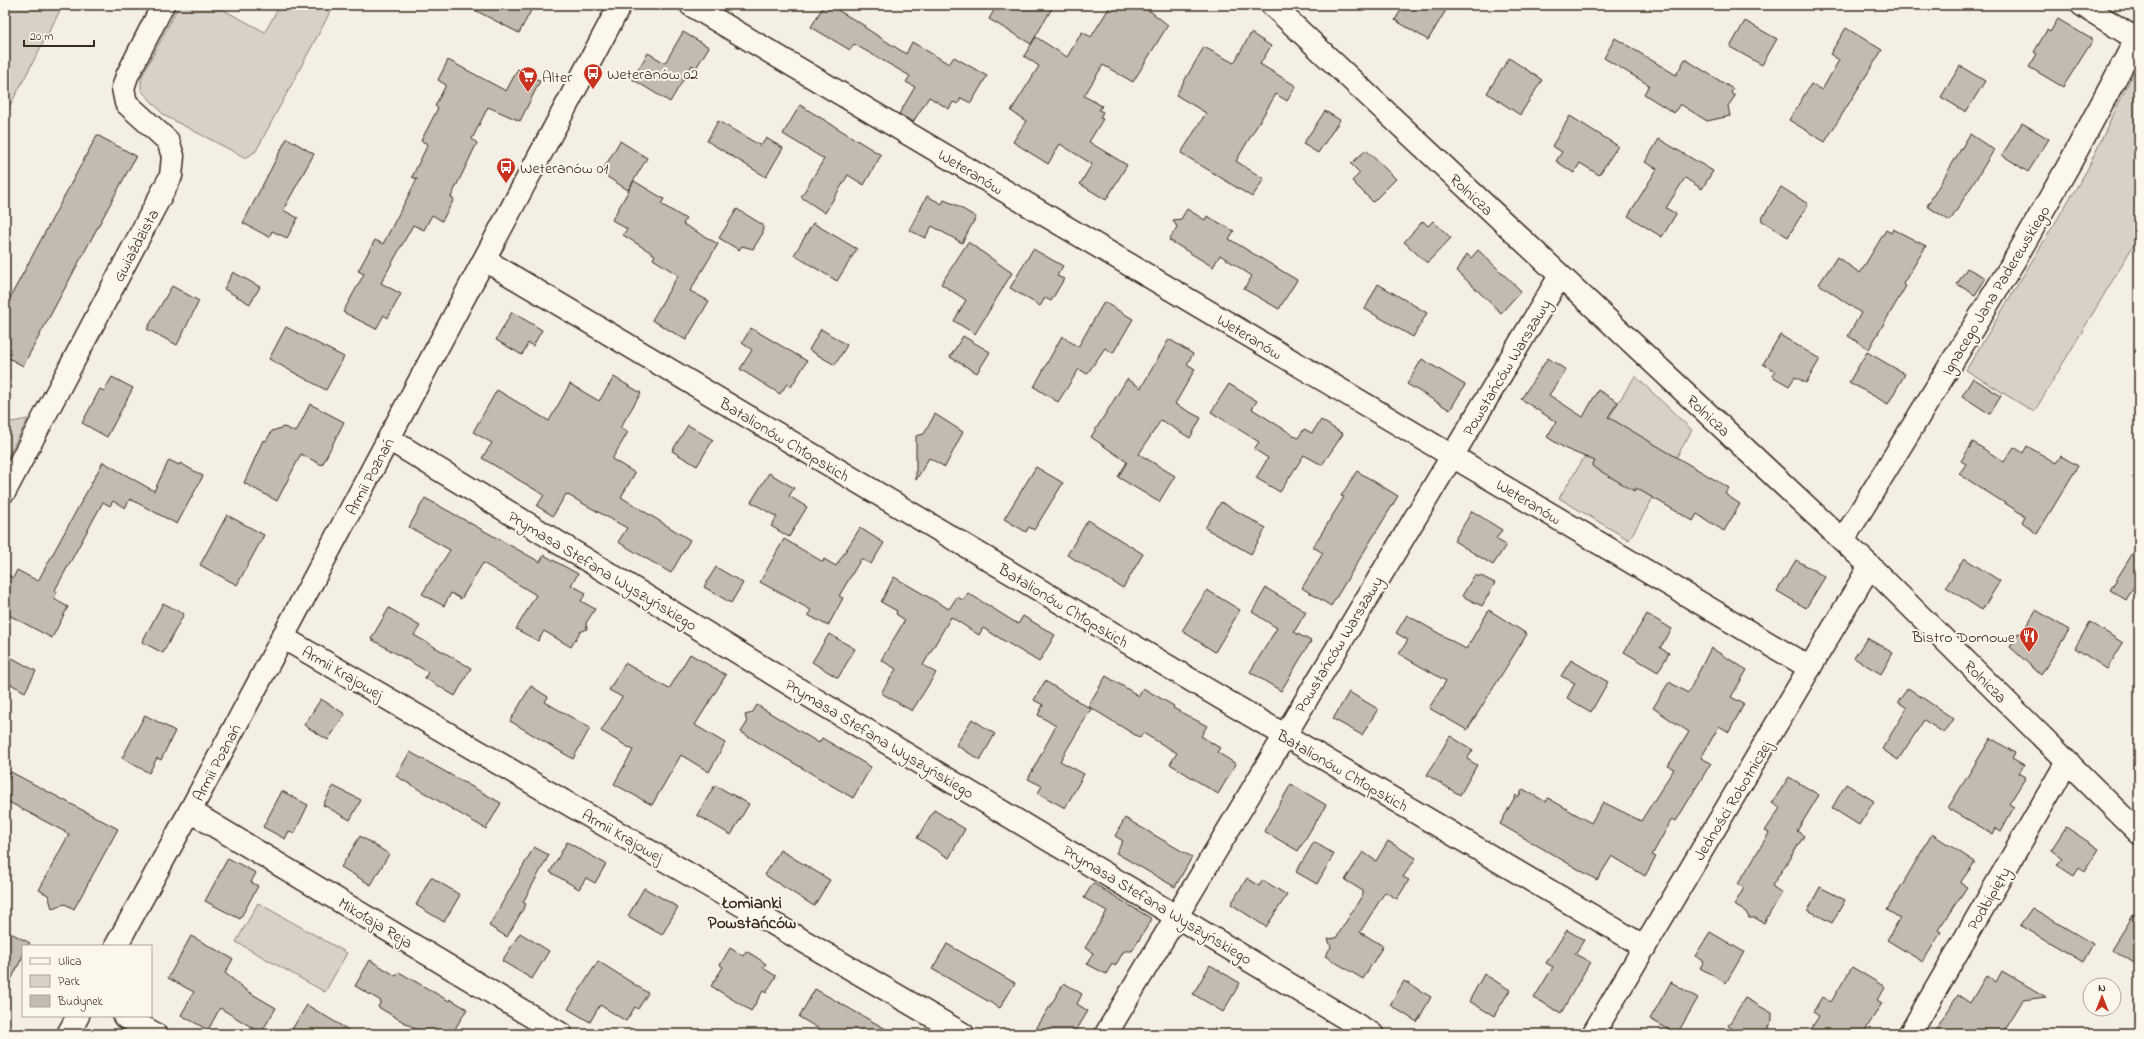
<svg xmlns="http://www.w3.org/2000/svg" width="2144" height="1039" font-family="'Indie Flower',sans-serif">
<style>
.green{fill:#d8d1c6;stroke:#8a7e72}
.building{fill:#c3bbb0;stroke:#3b2a1e}
.lines{fill:none;stroke-linecap:round;stroke-linejoin:round}
.minor-casing{stroke:#3b2a1e;stroke-width:25}
.minor{stroke:#fbf7ec;stroke-width:22}
.labels{text-anchor:middle;stroke-width:4;stroke-linejoin:round;paint-order:stroke}
.poi-label{font-size:16px;fill:#3b2a1e;stroke:#fbf7ec;text-anchor:start}
.street-label{font-size:16px;fill:#3b2a1e;stroke:#fbf7ec}
.neighbourhood-label{font-size:17px;font-weight:bold;fill:#3b2a1e;stroke:#fbf7ec}
</style>
<rect width="100%" height="100%" fill="#f3efe4"/>
<filter id="ink" filterUnits="userSpaceOnUse"><feTurbulence type="fractalNoise" baseFrequency=".025" numOctaves="2"/><feDisplacementMap in="SourceGraphic" scale="8" xChannelSelector="R" yChannelSelector="G"/><feConvolveMatrix kernelMatrix="1 2 1 2 8 2 1 2 1" color-interpolation-filters="sRGB"/></filter>
<g filter="url(#ink)">
<g class="green">
<path d="M5,5H63L5,115Z"/>
<path d="M179,5H214L265,32L280,5H332L327,18L256,151L246,158L165,116L141,90V78Z"/>
<path d="M2139,70V236L2034,412L1966,370L2087,170L2134,71Z"/>
<path d="M1635,376L1692,430L1629,540L1559,498Z"/>
<path d="M5,418L12,422L28,419L5,462Z"/>
<path d="M258,903L347,953L325,992L236,942Z"/>
</g>
<g class="building">
<path d="M465,5H534L519,33Z"/>
<path d="M824,5H829L865,26L864,27L906,54L912,42L949,64L954,57L987,76L971,103L961,98L958,104L953,102L949,109L929,97L913,122L899,114L915,87L906,82L910,76L854,44L850,50L811,27Z"/>
<path d="M997,5H1054L1031,44L989,19Z"/>
<path d="M1111,5H1142L1168,25L1133,82L1103,65L1084,96L1102,106L1099,110L1103,112L1100,118L1103,119L1089,142L1127,165L1106,200L1080,184L1092,164L1060,144L1048,164L1013,142L1026,121L1011,111L1039,66L1024,56L1036,37L1067,57L1082,32L1091,37Z"/>
<path d="M1404,5H1449L1428,40L1395,20Z"/>
<path d="M2058,19L2093,40L2063,87L2029,67L2037,54L2034,52L2047,30L2050,32Z"/>
<path d="M1745,21L1777,39L1762,65L1730,47Z"/>
<path d="M1846,28L1882,50L1825,142L1789,120L1811,84L1822,90L1839,60L1830,54Z"/>
<path d="M683,32L709,47L696,68L692,65L670,102L632,79L648,53L665,63Z"/>
<path d="M1251,33L1271,46L1260,64L1296,86L1287,101L1276,94L1236,161L1264,179L1252,197L1181,153L1206,113L1176,95L1204,47L1234,63Z"/>
<path d="M1615,38L1676,75L1685,59L1733,89L1731,93L1735,96L1728,106L1730,116L1707,121L1680,104L1674,113L1644,94L1649,85L1604,58Z"/>
<path d="M1509,58L1542,80L1520,115L1487,93Z"/>
<path d="M448,60L506,91L518,69L540,81L520,121L488,107L472,139L477,143L451,197L454,199L442,221L432,215L424,230L413,225L381,283L401,294L388,318L384,315L376,329L343,312L364,274L358,271L375,240L383,244L417,179L412,177L428,144L421,141L438,108L435,106L446,85L438,80Z"/>
<path d="M1960,66L1985,81L1966,112L1941,97Z"/>
<path d="M800,105L881,155L864,185L848,175L825,213L801,197L824,159L783,134Z"/>
<path d="M1325,111L1340,120L1318,153L1303,144Z"/>
<path d="M1570,116L1618,146L1599,175L1580,163L1574,173L1556,161L1562,152L1552,146Z"/>
<path d="M718,121L761,146L766,138L783,148L766,177L707,141Z"/>
<path d="M2022,123L2049,139L2028,172L2002,155Z"/>
<path d="M1970,134L1994,150L1950,221L1927,206Z"/>
<path d="M97,135L136,156L23,366L5,356V307Z"/>
<path d="M287,138L314,154L283,210L298,218L287,238L272,231L269,237L243,223Z"/>
<path d="M1659,139L1713,171L1702,189L1685,178L1666,208L1676,214L1662,237L1628,216L1657,169L1645,162Z"/>
<path d="M620,141L647,158L628,190L601,173Z"/>
<path d="M1366,150L1396,179L1373,202L1352,181L1360,173L1351,164Z"/>
<path d="M634,181L664,199L661,204L686,219L683,224L718,244L690,291L709,301L686,340L652,320L678,275L653,259L655,255L623,235L627,229L612,220Z"/>
<path d="M1781,187L1808,204L1788,237L1761,220Z"/>
<path d="M927,196L942,204L944,200L954,204L976,217L962,243L932,226L925,238L909,230Z"/>
<path d="M737,209L763,225V233L753,249L742,246L739,250L719,238Z"/>
<path d="M1187,209L1205,220L1207,216L1234,231L1229,239L1297,280L1279,309L1244,289L1252,276L1220,255L1213,267L1169,240L1177,227L1173,220L1181,219Z"/>
<path d="M1423,221L1428,226L1433,221L1451,238L1427,263L1404,242Z"/>
<path d="M813,223L857,249L837,281L794,255Z"/>
<path d="M1893,229L1926,246L1903,284L1906,286L1869,349L1848,336L1861,313L1819,284L1837,257L1860,273L1886,230L1891,233Z"/>
<path d="M968,242L1012,273L975,334L954,321L966,300L941,284Z"/>
<path d="M1033,249L1063,266L1057,276L1064,279L1051,301L1045,298L1040,306L1010,288Z"/>
<path d="M1478,250L1521,291L1501,313L1457,271L1467,254L1471,258Z"/>
<path d="M1967,268L1986,278L1975,295L1957,284Z"/>
<path d="M233,272L260,287L250,304L224,289Z"/>
<path d="M1378,284L1427,313L1413,337L1365,309Z"/>
<path d="M172,286L199,301L177,345L147,329Z"/>
<path d="M1104,302L1133,319L1113,353L1105,348L1087,374L1079,369L1058,402L1034,387L1062,336L1078,347Z"/>
<path d="M512,312L542,330L533,346L528,343L522,355L496,340Z"/>
<path d="M286,327L344,357L326,390L269,359Z"/>
<path d="M751,328L807,361L791,387L787,384L780,394L740,369L752,350L742,343Z"/>
<path d="M821,329L847,345L835,365L809,350Z"/>
<path d="M1780,335L1820,359L1806,383L1795,377L1789,386L1772,376L1775,371L1763,364Z"/>
<path d="M963,336L990,352L977,373L950,357Z"/>
<path d="M1169,339L1193,354L1187,364L1195,369L1175,404L1201,418L1190,438L1161,420L1139,454L1175,476L1159,502L1118,477L1127,462L1091,437L1127,379L1141,388Z"/>
<path d="M1867,352L1905,374L1888,404L1849,382Z"/>
<path d="M1548,358L1566,370L1549,395L1583,417L1598,390L1618,402L1608,417L1729,488L1725,494L1740,504L1724,531L1697,514L1693,521L1636,488L1634,491L1592,466L1595,461L1566,449L1547,437L1556,422L1521,399Z"/>
<path d="M1422,359L1465,385L1450,410L1407,384Z"/>
<path d="M112,377L133,388L107,437L82,423L100,389L104,391Z"/>
<path d="M614,377L641,393L620,428L628,432L612,459L635,473L621,497L690,540L671,573L618,542L627,528L566,494L553,516L537,506L544,495L482,458L492,443L473,432L497,390L549,421L570,384L599,401Z"/>
<path d="M1973,378L2001,396L1990,414L1962,396Z"/>
<path d="M1229,384L1257,401L1252,409L1298,438L1304,429L1312,433L1321,420L1343,434L1322,465L1304,455L1280,492L1256,478L1268,458L1254,449L1259,442L1211,412Z"/>
<path d="M310,404L344,422L322,465L301,454L277,501L244,483L263,440L266,441L272,431L284,427L296,432Z"/>
<path d="M935,414L963,432L945,467L929,458L916,480V436L924,434Z"/>
<path d="M688,425L713,440L697,466L672,451Z"/>
<path d="M1973,442L2004,462L2014,447L2023,453L2027,446L2056,463L2061,456L2078,466L2037,534L2022,522L2025,516L1959,474L1966,464L1961,461Z"/>
<path d="M169,460L179,465L180,463L203,476L177,524L130,499L125,508L113,501L110,506L103,502L55,590L57,592L54,599L68,607L52,638L5,613V573L13,578L17,570L38,581L103,462L154,491Z"/>
<path d="M1036,467L1063,483L1034,530L1029,527L1026,532L1004,519Z"/>
<path d="M1357,471L1398,496L1331,606L1302,588L1323,553L1313,547L1344,497L1341,496Z"/>
<path d="M769,473L794,488L789,496L807,507L789,537L771,526L777,517L751,502Z"/>
<path d="M425,498L540,562L544,555L578,574L571,585L586,593L581,601L595,609L586,623L587,629L580,632L571,647L544,631L538,641L516,629L536,595L483,563L461,599L451,593L444,606L422,594L450,550L409,527Z"/>
<path d="M1221,502L1266,528L1251,554L1205,528Z"/>
<path d="M1472,511L1502,530L1496,539L1506,545L1493,565L1454,541Z"/>
<path d="M227,515L264,535L237,585L200,565Z"/>
<path d="M1088,520L1143,554L1123,588L1067,555Z"/>
<path d="M860,528L884,543L871,564L861,559L839,596L843,598L828,626L808,615L811,610L760,582L784,539L823,562L824,559L836,566Z"/>
<path d="M2139,543V578L2126,600L2110,590Z"/>
<path d="M1964,558L2000,581L1982,610L1946,587Z"/>
<path d="M1796,560L1825,577L1806,608L1777,591Z"/>
<path d="M716,567L743,583L731,603L704,587Z"/>
<path d="M1474,576H1481L1495,583L1482,606L1462,596Z"/>
<path d="M894,577L949,609L957,597L963,600L968,593L1018,624L1023,616L1055,635L1039,662L983,628L979,635L951,617L923,665L936,673L912,711L881,693L896,669L881,660L905,620L896,614L897,611L881,602Z"/>
<path d="M1266,588L1306,612L1294,632L1311,641L1281,691L1250,672L1277,628L1252,612Z"/>
<path d="M1207,590L1240,610L1215,652L1182,631Z"/>
<path d="M163,603L184,614L163,653L142,642Z"/>
<path d="M389,608L420,626L414,635L471,668L455,696L425,678L428,672L371,639Z"/>
<path d="M1489,610L1527,634L1467,730L1429,708L1446,681L1399,654L1408,640L1396,633L1407,615L1466,649Z"/>
<path d="M2036,610L2069,630L2041,675L2010,647L2018,633L2021,634Z"/>
<path d="M1647,614L1672,629L1660,648L1669,653L1658,672L1624,652Z"/>
<path d="M2090,622L2123,643L2107,669L2075,648Z"/>
<path d="M829,634L855,649L838,678L812,662Z"/>
<path d="M1867,638L1893,653L1881,674L1854,658Z"/>
<path d="M1711,648L1747,670L1731,697L1744,704L1729,732L1719,726L1701,758L1711,763L1676,821L1672,819L1652,855L1656,857L1645,876L1612,856L1597,880L1500,824L1516,795L1518,797L1523,789L1546,802L1548,798L1591,823L1603,802L1641,821L1674,769L1668,766L1689,732L1653,708L1669,682L1688,693Z"/>
<path d="M5,654L36,671L25,692L5,681Z"/>
<path d="M690,654L726,675L695,725L725,743L709,772L681,755L652,805L614,784L633,750L601,731L622,697L609,690L625,663L669,689Z"/>
<path d="M1571,660L1608,682L1591,712L1567,698L1575,683L1561,676Z"/>
<path d="M1106,676L1139,696L1143,688L1174,706L1173,708L1207,726L1201,736L1220,748L1217,752L1236,764L1218,794L1170,764L1177,753L1143,733L1140,738L1088,706Z"/>
<path d="M1045,681L1091,709L1060,761L1084,774L1065,808L1038,793L1042,786L1028,779L1056,726L1038,715L1043,705L1034,700Z"/>
<path d="M531,686L548,697L545,702L590,728L573,759L510,721Z"/>
<path d="M1908,688L1954,719L1944,733L1924,720L1898,760L1882,749L1907,708L1898,702Z"/>
<path d="M1349,692L1378,709L1362,735L1333,719Z"/>
<path d="M321,699L345,714L328,740L304,725Z"/>
<path d="M757,705L819,743L822,738L871,767L853,798L741,732L747,723L745,715L752,713Z"/>
<path d="M145,715L175,731L161,760L157,758L149,773L122,758Z"/>
<path d="M972,719L995,734L980,760L956,745Z"/>
<path d="M1450,736L1473,750L1467,759L1477,765L1460,795L1427,775Z"/>
<path d="M1991,738L2015,753L2012,758L2024,765L2019,773L2026,777L2009,804L2014,807L2001,831L1996,828L1993,834L1948,808Z"/>
<path d="M410,752L501,803L486,829L396,776Z"/>
<path d="M11,772L118,829L74,909L65,904L52,908L48,895L39,890L69,834L5,800V782Z"/>
<path d="M1789,777L1819,795L1797,831L1804,836L1772,886L1782,893L1764,923L1755,918H1749L1746,912L1734,905L1744,888L1738,884L1769,833L1765,831L1780,808L1772,803Z"/>
<path d="M1291,784L1326,805L1298,851L1264,831Z"/>
<path d="M1846,784L1874,801L1859,825L1832,808Z"/>
<path d="M715,785L749,804L731,835L697,815Z"/>
<path d="M333,786L361,800L350,820L323,805Z"/>
<path d="M282,791L308,805L294,834L289,831L285,839L263,827Z"/>
<path d="M934,810L965,829L949,858L917,838Z"/>
<path d="M1125,818L1192,857L1175,887L1116,853L1123,841L1115,836Z"/>
<path d="M2066,827L2099,849L2084,872L2079,868L2074,876L2057,865L2062,858L2051,850Z"/>
<path d="M1932,834L1975,862L1960,883L1967,887L1938,930L1941,932L1923,962L1887,940L1900,918L1887,910Z"/>
<path d="M360,836L389,854L371,885L341,867Z"/>
<path d="M1388,841L1416,858L1403,877L1409,880L1397,899L1385,892L1360,932L1383,946L1363,979L1325,956L1331,947L1328,939L1336,938L1363,894V891L1345,880L1363,852L1376,861Z"/>
<path d="M567,842L606,864L595,883L586,878L579,889L550,872Z"/>
<path d="M1314,842L1334,854L1317,884L1296,872Z"/>
<path d="M534,847L549,855L523,902L526,904L507,937L489,926Z"/>
<path d="M780,850L830,880L814,906L765,875Z"/>
<path d="M228,858L256,873L251,882L258,886L240,919L205,901Z"/>
<path d="M431,877L460,895L444,922L416,905Z"/>
<path d="M1247,878L1259,886L1263,880L1287,895L1266,927L1231,904Z"/>
<path d="M1093,883L1152,919L1132,951H1124L1115,966L1112,964L1106,974L1087,964L1093,953L1085,948L1107,911L1084,898Z"/>
<path d="M1820,887L1845,900L1832,923L1808,910Z"/>
<path d="M644,888L678,907L662,935L628,916Z"/>
<path d="M2139,906V966L2112,949Z"/>
<path d="M2032,908L2093,944L2083,962L2020,925Z"/>
<path d="M5,930L30,943L28,946H23V956L5,992Z"/>
<path d="M1567,930L1584,940L1575,954L1590,962L1561,1013L1534,998L1553,967L1546,963Z"/>
<path d="M1710,932L1744,952L1726,983L1700,968L1704,961L1695,956Z"/>
<path d="M520,933L549,951L532,979L502,961Z"/>
<path d="M191,936L233,959L225,973L247,991L276,1008L261,1033L220,1008L208,1030L181,1015L194,992L168,978Z"/>
<path d="M947,944L1015,983L1000,1008L932,969Z"/>
<path d="M730,948L743,956L746,951L756,957L766,964L763,968L776,976L766,993L763,991L751,1011L711,986L723,967L720,965Z"/>
<path d="M370,960L396,976L399,972L449,1001L450,999L467,1009L452,1034H424L378,1007L381,1001L355,986Z"/>
<path d="M598,961L648,993L638,1009L635,1007L626,1021L600,1005L590,1022L568,1009Z"/>
<path d="M1210,965L1240,983L1223,1012L1193,994Z"/>
<path d="M1852,967L1885,987L1877,1000L1882,1003L1863,1034H1808L1819,1016L1813,1012L1822,997L1831,1002Z"/>
<path d="M2002,971L2046,997L2023,1000L2002,1034H1933L1958,995L1970,1003L1986,976L1996,982Z"/>
<path d="M1484,974L1510,990L1494,1016L1469,1001Z"/>
<path d="M1404,981L1431,997L1417,1022L1390,1005Z"/>
<path d="M1671,982L1698,998L1677,1034L1650,1019Z"/>
<path d="M1064,983L1082,994L1077,1004L1088,1011L1074,1034H1033Z"/>
<path d="M815,989L868,1019L895,1034H828L799,1017Z"/>
<path d="M1745,998L1772,1013V1021L1764,1034H1741L1728,1026Z"/>
<path d="M307,1005L355,1034H289Z"/>
</g>
<g class="lines">
<g class="minor-casing">
<g id="minor">
<path d="M691,5L1810,668"/>
<path d="M1272,5L1870,566L2139,833"/>
<path d="M2082,5L2136,39"/>
<path d="M485,260L1233,705L1645,947"/>
<path d="M389,439L806,694L1372,1034"/>
<path d="M5,491L171,176L173,156L168,141L126,103L123,88L127,76L163,5"/>
<path d="M1843,540L2014,261L2071,161L2139,34"/>
<path d="M282,637L963,1034"/>
<path d="M190,811L561,1034"/>
<path d="M116,946L190,811L620,5"/>
<path d="M124,1016L155,1034"/>
<path d="M68,1034L78,1016"/>
<path d="M1106,1034L1560,276"/>
<path d="M1593,1034L1870,566"/>
<path d="M1910,1034L2067,762"/>
</g>
</g>
<use href="#minor" class="minor"/>
</g>
</g>
<defs>
<g id="bus-pin" transform="scale(1)"><path d="M0 17L-7.5 6A9.5 9.5 0 1 1 7.5 6Z" fill="#c8321e" stroke="#fbf7ec"/><path d="M-5-6H5V4H4V6H2V4H-2V6H-4V4H-5ZM-3.5-4V0h7V-4ZM-3.5 1.2v1.5H-2V1.2ZM2 1.2v1.5H3.5V1.2Z" fill="#fff"/></g>
<g id="supermarket-pin" transform="scale(1)"><path d="M0 17L-7.5 6A9.5 9.5 0 1 1 7.5 6Z" fill="#c8321e" stroke="#fbf7ec"/><path d="M-6-5.5h2.5l.6 2H6L4.5 2H-2.5L-4.4-4H-6ZM-1.5 3.2a1.3 1.3 0 1 0 .1 0ZM3 3.2a1.3 1.3 0 1 0 .1 0Z" fill="#fff"/></g>
<g id="restaurant-pin" transform="scale(1)"><path d="M0 17L-7.5 6A9.5 9.5 0 1 1 7.5 6Z" fill="#c8321e" stroke="#fbf7ec"/><path d="M-5-6h1v4h1v-4h1v4h1v-4h1v5L-1.5 .5V6h-2V.5L-5-1ZM5-6V6H3V1.5H1.5Q1.5-4 5-6Z" fill="#fff"/></g>
</defs>
<g fill-rule="evenodd">
<use href="#bus-pin" x="593" y="73"/>
<use href="#supermarket-pin" x="528" y="76"/>
<use href="#bus-pin" x="506" y="167"/>
<use href="#restaurant-pin" x="2029" y="636"/>
</g>
<g class="labels">
<g class="poi-label">
<text x="607" y="79">Weteranów 02</text>
<text x="542" y="82">Alter</text>
<text x="520" y="173">Weteranów 01</text>
<text x="2015" y="642" text-anchor="end">Bistro Domowe</text>
</g>
<g class="street-label">
<text transform="translate(971 171) rotate(31)" y="6">Weteranów</text>
<text transform="translate(1472 194) rotate(43)" y="6">Rolnicza</text>
<text transform="translate(135 245) rotate(-62)" y="6">Gwiaździsta</text>
<text transform="translate(1995 290) rotate(-59)" y="6">Ignacego Jana Paderewskiego</text>
<text transform="translate(1250 336) rotate(31)" y="6">Weteranów</text>
<text transform="translate(1506 367) rotate(-59)" y="6">Powstańców Warszawy</text>
<text transform="translate(1709 415) rotate(43)" y="6">Rolnicza</text>
<text transform="translate(785 439) rotate(31)" y="6">Batalionów Chłopskich</text>
<text transform="translate(369 476) rotate(-62)" y="6">Armii Poznań</text>
<text transform="translate(1529 501) rotate(31)" y="6">Weteranów</text>
<text transform="translate(603 570) rotate(31)" y="6">Prymasa Stefana Wyszyńskiego</text>
<text transform="translate(1064 605) rotate(31)" y="6">Batalionów Chłopskich</text>
<text transform="translate(1338 644) rotate(-59)" y="6">Powstańców Warszawy</text>
<text transform="translate(343 672) rotate(30)" y="6">Armii Krajowej</text>
<text transform="translate(1986 681) rotate(45)" y="6">Rolnicza</text>
<text transform="translate(880 738) rotate(31)" y="6">Prymasa Stefana Wyszyńskiego</text>
<text transform="translate(216 762) rotate(-62)" y="6">Armii Poznań</text>
<text transform="translate(1343 770) rotate(30)" y="6">Batalionów Chłopskich</text>
<text transform="translate(1732 800) rotate(-59)" y="6">Jedności Robotniczej</text>
<text transform="translate(623 835) rotate(30)" y="6">Armii Krajowej</text>
<text transform="translate(1988 898) rotate(-60)" y="6">Podbipięty</text>
<text transform="translate(1158 904) rotate(31)" y="6">Prymasa Stefana Wyszyńskiego</text>
<text transform="translate(376 922) rotate(31)" y="6">Mikołaja Reja</text>
</g>
<g class="neighbourhood-label">
<text x="752" y="908">Łomianki<tspan x="752" dy="20">Powstańców</tspan></text>
</g>
</g>
<rect width="2144" height="1039" fill="none" stroke="#fbf7ec" stroke-width="20"/>
<rect x="10" y="10" width="2124" height="1019" fill="none" stroke="#3b2a1e" stroke-width="1.5" filter="url(#ink)"/>
<rect x="22" y="945" width="130" height="72" fill="#fbf7ec" stroke="#aea59a"/>
<rect x="30" y="958" width="20" height="6" fill="#fbf7ec" stroke="#aea59a"/>
<text x="58" y="965" font-size="12" fill="#3b2a1e">Ulica</text>
<rect x="30" y="975" width="20" height="12" fill="#d8d1c6" stroke="#aea59a"/>
<text x="58" y="985" font-size="12" fill="#3b2a1e">Park</text>
<rect x="30" y="995" width="20" height="12" fill="#c3bbb0" stroke="#aea59a"/>
<text x="58" y="1005" font-size="12" fill="#3b2a1e">Budynek</text>
<g transform="translate(2102 997)"><circle r="19" fill="#fbf7ec" stroke="#aea59a"/>
<path d="M0-3L7 15L0 10L-7 15Z" fill="#c8321e"/>
<text y="-6" font-size="11" font-weight="bold" text-anchor="middle" fill="#3b2a1e">N</text>
</g>
<path d="M24 40v6h70v-6" fill="none" stroke="#3b2a1e" stroke-width="2"/>
<text x="30" y="40" font-size="12" fill="#3b2a1e" stroke="#fbf7ec" stroke-width="3" paint-order="stroke">20 m</text>
</svg>
